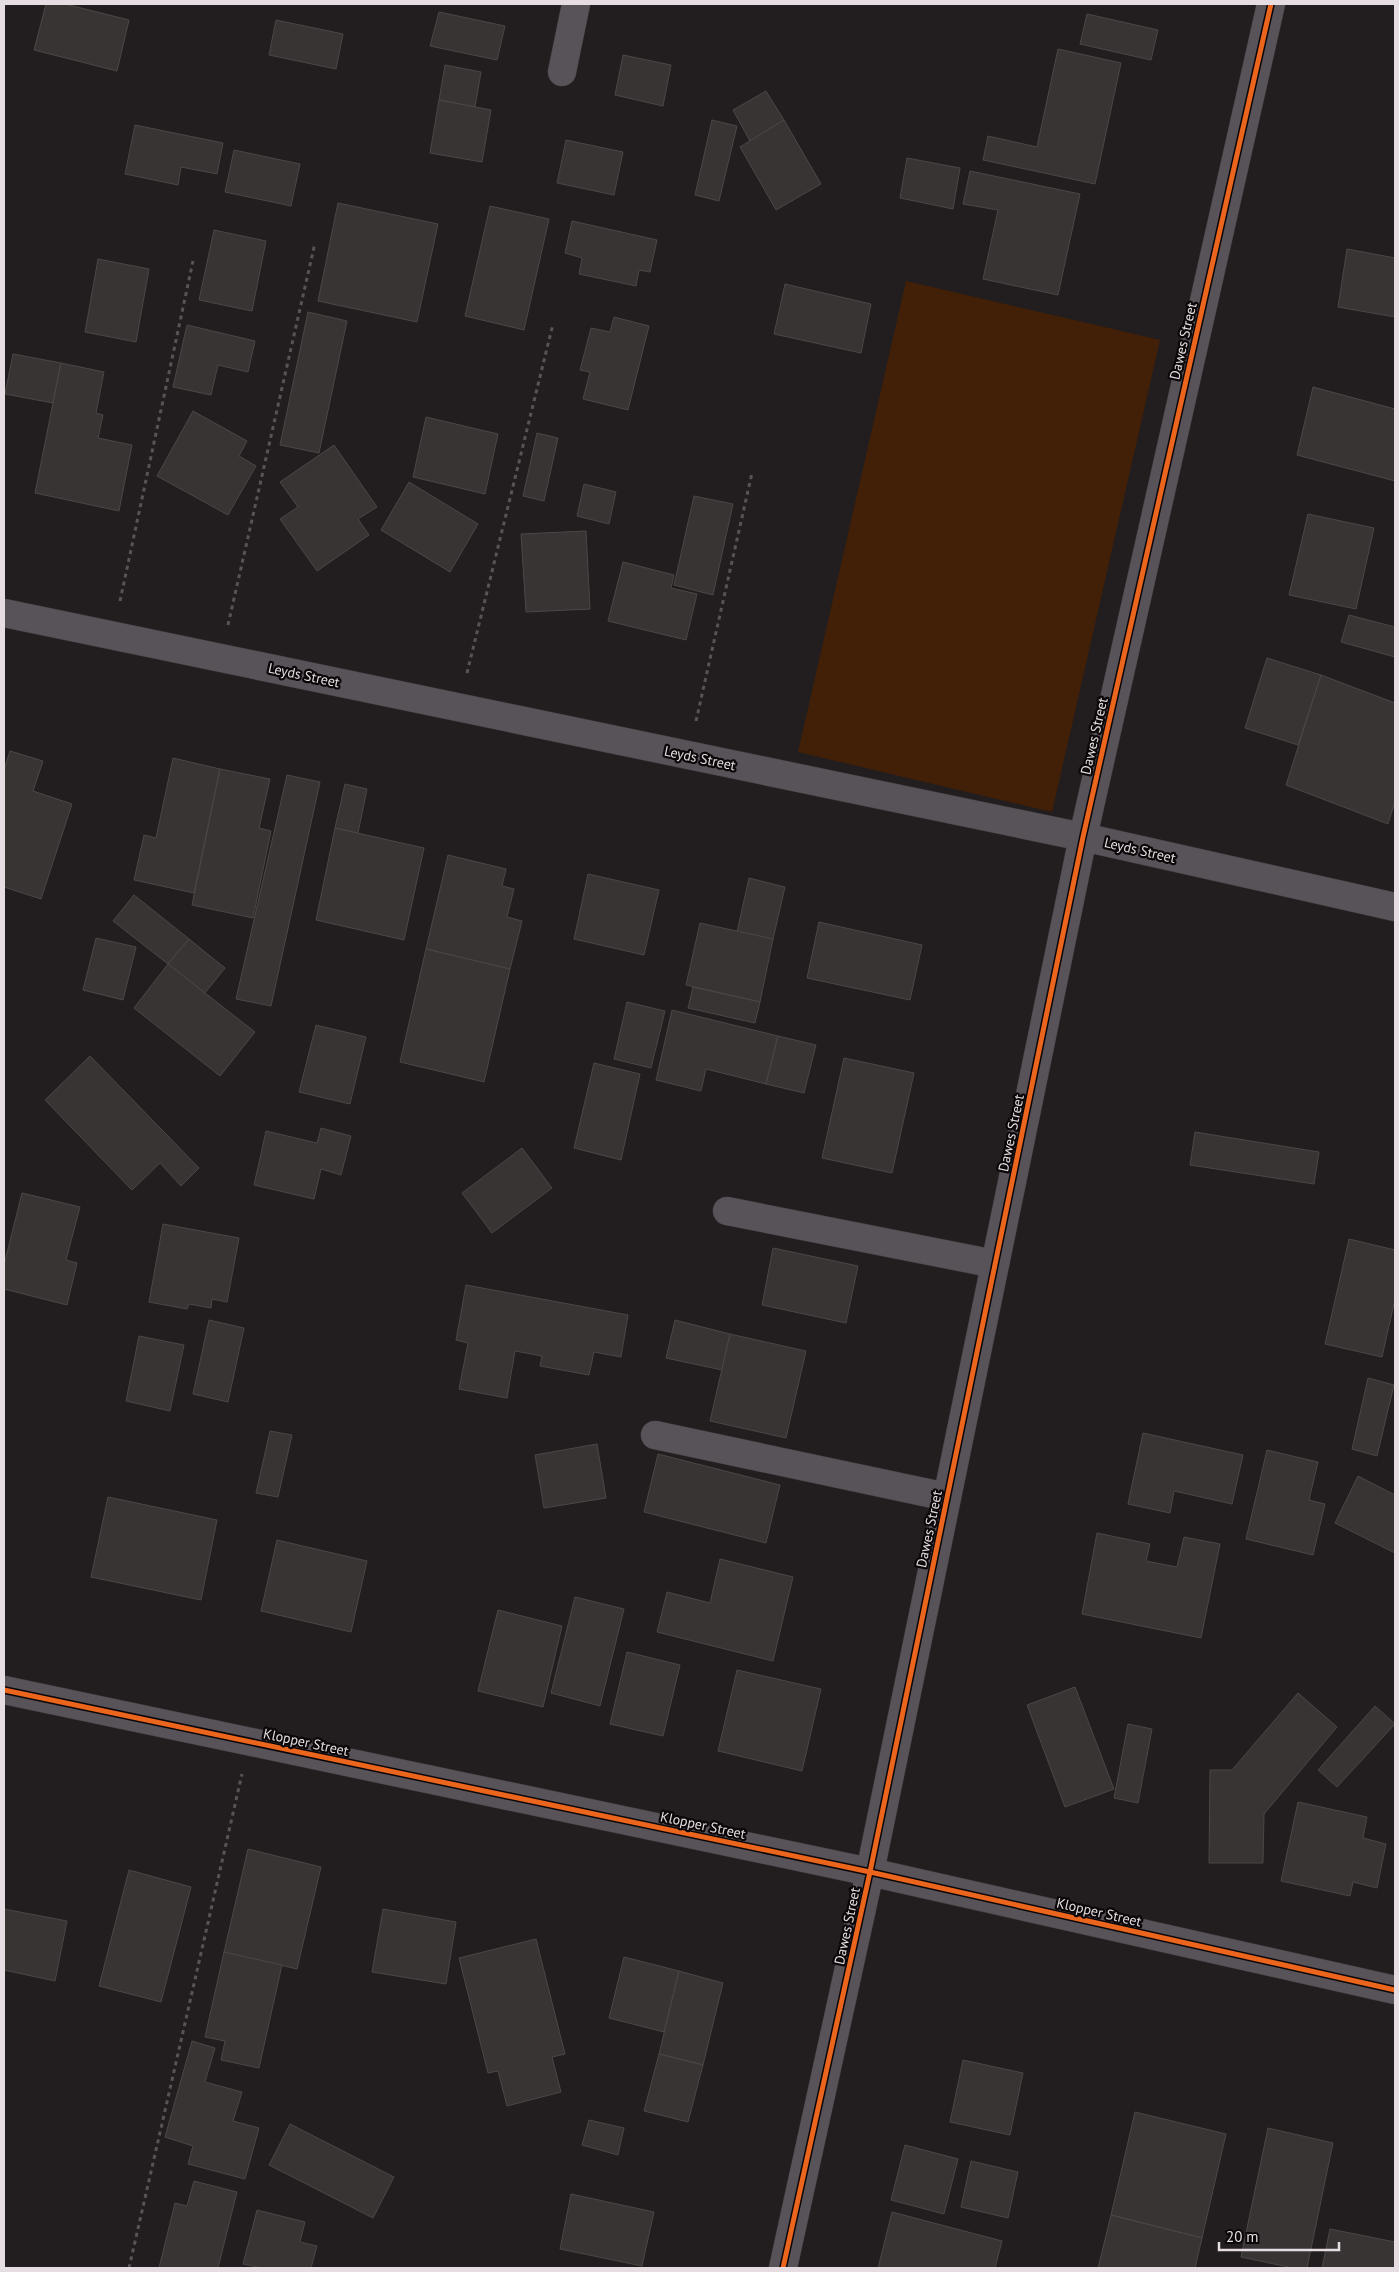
<svg xmlns="http://www.w3.org/2000/svg" width="1399" height="2272" font-family="'PT Sans',sans-serif">
<style>
.green{fill:#422007}
.building{fill:#393434;stroke:#4c4747}
.lines{fill:none;stroke-linecap:round;stroke-linejoin:round}
.minor-casing{stroke:#3c393a;stroke-width:29}
.path{stroke:#585359;stroke-width:3;stroke-dasharray:4 4;stroke-linecap:butt}
.minor{stroke:#585259;stroke-width:28}
.cycleway-casing{stroke:#0b0709;stroke-width:8}
.cycleway{stroke:#eb651d;stroke-width:5}
.labels{text-anchor:middle;stroke-width:4.5;stroke-linejoin:round;paint-order:stroke}
.street-label{font-size:14px;fill:#e5dde1;stroke:#0b0709}
</style>
<rect width="100%" height="100%" fill="#221d1f"/>
<path class="green" d="M906,281L1160,340L1052,812L798,752Z"/>
<g class="building">
<path d="M46,4H65L129,20L117,71L34,50Z"/>
<path d="M439,12L505,26L497,60L430,46Z"/>
<path d="M1087,14L1158,30L1151,60L1080,44Z"/>
<path d="M276,20L343,34L336,69L269,55Z"/>
<path d="M1058,49L1121,63L1095,184L983,160L988,136L1037,147Z"/>
<path d="M623,55L671,65L663,106L615,95Z"/>
<path d="M445,65L481,72L475,107L439,100Z"/>
<path d="M766,91L784,120L750,141L733,110Z"/>
<path d="M439,100L491,110L482,162L430,153Z"/>
<path d="M712,120L737,126L719,201L695,195Z"/>
<path d="M784,120L821,184L776,210L740,147Z"/>
<path d="M135,125L223,143L217,174L181,167L178,185L125,174Z"/>
<path d="M566,140L623,152L614,195L557,183Z"/>
<path d="M234,150L300,164L291,206L225,192Z"/>
<path d="M907,158L960,168L953,209L900,198Z"/>
<path d="M970,171L1080,194L1058,295L983,279L998,210L963,204Z"/>
<path d="M338,203L438,224L417,322L318,301Z"/>
<path d="M490,206L549,219L524,330L465,316Z"/>
<path d="M572,221L657,240L650,272L639,270L636,286L579,274L582,258L565,253Z"/>
<path d="M214,230L266,241L252,311L199,300Z"/>
<path d="M1347,249L1395,258V317L1338,307Z"/>
<path d="M98,259L149,269L136,342L85,332Z"/>
<path d="M785,284L871,304L861,353L774,334Z"/>
<path d="M308,312L347,321L319,453L280,445Z"/>
<path d="M614,317L649,326L628,410L583,399L590,372L580,370L591,328L610,332Z"/>
<path d="M187,325L255,341L248,372L218,365L211,395L173,387Z"/>
<path d="M13,354L61,363L53,403L5,394Z"/>
<path d="M61,363L104,372L96,413L103,415L98,438L132,445L119,511L35,493Z"/>
<path d="M1313,387L1395,409V481L1297,455Z"/>
<path d="M193,411L247,441L239,456L256,466L228,515L157,476Z"/>
<path d="M426,417L498,434L485,494L413,477Z"/>
<path d="M537,433L558,438L544,501L523,496Z"/>
<path d="M334,445L377,507L358,519L369,535L317,571L280,519L298,507L280,482Z"/>
<path d="M409,482L478,524L450,572L381,530Z"/>
<path d="M584,484L616,492L609,524L577,516Z"/>
<path d="M694,496L733,504L713,595L674,585Z"/>
<path d="M1308,514L1374,528L1356,609L1289,595Z"/>
<path d="M586,531L590,609L526,612L521,534Z"/>
<path d="M623,562L674,575L671,588L697,594L686,640L608,621Z"/>
<path d="M1349,615L1395,627V657L1341,642Z"/>
<path d="M1267,658L1321,675L1298,745L1245,728Z"/>
<path d="M1321,675L1395,703V801L1388,824L1286,785Z"/>
<path d="M10,751L43,761L33,791L72,804L41,899L4,887V770Z"/>
<path d="M173,758L220,769L194,893L134,880L144,835L156,838Z"/>
<path d="M220,769L270,779L259,828L271,831L253,918L192,905Z"/>
<path d="M287,775L320,782L271,1006L236,999Z"/>
<path d="M345,784L367,789L358,833L335,828Z"/>
<path d="M335,828L424,848L404,940L316,920Z"/>
<path d="M448,855L506,869L502,886L514,889L507,917L522,921L510,969L426,949Z"/>
<path d="M588,874L659,890L644,955L574,939Z"/>
<path d="M749,878L785,887L773,939L737,932Z"/>
<path d="M134,895L189,939L168,964L113,921Z"/>
<path d="M819,922L922,945L910,1000L807,978Z"/>
<path d="M700,923L773,939L760,1002L686,985Z"/>
<path d="M96,938L136,947L123,1000L83,990Z"/>
<path d="M189,939L225,968L205,993L168,964Z"/>
<path d="M426,949L510,969L484,1082L400,1062Z"/>
<path d="M168,964L255,1032L220,1076L134,1008Z"/>
<path d="M693,987L760,1002L755,1023L688,1008Z"/>
<path d="M627,1002L665,1011L651,1068L614,1059Z"/>
<path d="M672,1010L778,1036L766,1084L706,1069L701,1091L656,1080Z"/>
<path d="M316,1025L366,1037L350,1104L299,1092Z"/>
<path d="M778,1036L816,1045L804,1093L766,1084Z"/>
<path d="M90,1056L199,1168L181,1186L160,1163L132,1190L45,1100Z"/>
<path d="M844,1058L914,1073L892,1173L822,1158Z"/>
<path d="M594,1063L640,1074L621,1160L574,1148Z"/>
<path d="M321,1128L351,1136L341,1175L321,1169L314,1199L254,1185L266,1131L317,1143Z"/>
<path d="M1195,1132L1319,1152L1314,1184L1190,1165Z"/>
<path d="M522,1148L552,1188L492,1233L462,1193Z"/>
<path d="M22,1193L80,1207L66,1260L77,1263L67,1305L4,1289V1265Z"/>
<path d="M163,1224L239,1238L227,1302L212,1299L211,1308L189,1304L187,1309L149,1302Z"/>
<path d="M1349,1239L1395,1250V1299L1382,1357L1325,1344Z"/>
<path d="M773,1248L858,1266L846,1323L762,1305Z"/>
<path d="M466,1285L628,1315L621,1357L594,1352L589,1375L540,1366L542,1356L515,1351L507,1398L459,1389L468,1343L456,1340Z"/>
<path d="M209,1320L244,1328L228,1402L193,1394Z"/>
<path d="M675,1320L730,1334L722,1370L666,1358Z"/>
<path d="M730,1334L806,1351L786,1438L710,1421Z"/>
<path d="M139,1336L184,1345L170,1411L126,1401Z"/>
<path d="M1368,1378L1394,1385L1377,1456L1352,1449Z"/>
<path d="M270,1431L292,1435L278,1497L256,1493Z"/>
<path d="M1143,1433L1243,1455L1232,1504L1174,1491L1170,1513L1128,1504Z"/>
<path d="M597,1444L606,1498L544,1508L535,1455Z"/>
<path d="M1267,1450L1318,1462L1309,1500L1325,1504L1313,1555L1246,1539Z"/>
<path d="M658,1454L780,1485L766,1543L644,1512Z"/>
<path d="M1358,1476L1395,1495V1553L1335,1523Z"/>
<path d="M108,1497L217,1520L201,1600L91,1577Z"/>
<path d="M1097,1533L1150,1544L1146,1561L1177,1567L1184,1537L1220,1544L1201,1638L1082,1614Z"/>
<path d="M277,1540L367,1561L351,1632L261,1611Z"/>
<path d="M720,1559L793,1577L773,1661L657,1632L667,1592L710,1603Z"/>
<path d="M575,1597L624,1609L600,1706L551,1693Z"/>
<path d="M498,1610L562,1626L543,1707L478,1691Z"/>
<path d="M627,1652L680,1665L663,1736L610,1724Z"/>
<path d="M737,1670L821,1689L802,1771L718,1751Z"/>
<path d="M1075,1687L1114,1789L1065,1807L1027,1705Z"/>
<path d="M1298,1693L1337,1727L1264,1814L1263,1863H1209L1210,1770H1232Z"/>
<path d="M1375,1706L1395,1724L1337,1787L1318,1770Z"/>
<path d="M1128,1724L1152,1729L1138,1803L1114,1798Z"/>
<path d="M1298,1802L1367,1817L1363,1838L1386,1844L1377,1888L1353,1882L1350,1896L1281,1881Z"/>
<path d="M248,1849L321,1867L297,1969L224,1952Z"/>
<path d="M129,1870L191,1887L161,2002L99,1986Z"/>
<path d="M4,1909L67,1921L55,1981L4,1970Z"/>
<path d="M383,1909L456,1922L446,1984L372,1972Z"/>
<path d="M536,1939L565,2054L552,2057L561,2092L507,2106L498,2071L488,2073L459,1958Z"/>
<path d="M224,1952L282,1965L259,2068L221,2060L225,2041L205,2037Z"/>
<path d="M624,1957L679,1971L664,2032L609,2018Z"/>
<path d="M679,1971L723,1983L703,2065L659,2054Z"/>
<path d="M192,2041L215,2048L205,2082L242,2092L233,2121L259,2128L245,2179L188,2164L193,2146L165,2137Z"/>
<path d="M659,2054L703,2065L688,2122L644,2111Z"/>
<path d="M963,2060L1023,2073L1010,2135L950,2122Z"/>
<path d="M1135,2112L1226,2134L1202,2238L1111,2215Z"/>
<path d="M589,2120L624,2128L618,2155L582,2145Z"/>
<path d="M290,2124L394,2177L373,2218L269,2165Z"/>
<path d="M1268,2128L1333,2143L1307,2268H1293L1241,2257Z"/>
<path d="M905,2145L958,2159L944,2214L891,2200Z"/>
<path d="M971,2161L1018,2172L1008,2218L961,2207Z"/>
<path d="M194,2181L237,2192L218,2268H159L175,2203L187,2206Z"/>
<path d="M571,2194L654,2212L642,2266L560,2249Z"/>
<path d="M257,2210L305,2222L300,2242L317,2246L311,2268H262L243,2264Z"/>
<path d="M892,2212L1002,2241L995,2268H878Z"/>
<path d="M1111,2215L1202,2238L1195,2268H1098Z"/>
<path d="M1330,2229L1395,2242V2268H1322Z"/>
</g>
<g class="lines">
<g class="minor-casing">
<g id="minor">
<path d="M562,72L576,4"/>
<path d="M4,613L1083,837L1395,907"/>
<path d="M727,1211L995,1264"/>
<path d="M655,1435L947,1497"/>
<path d="M4,1690L870,1872L1395,1990"/>
<path d="M783,2268L870,1872L1083,837L1271,4"/>
</g>
</g>
<g class="path">
<path d="M120,601L193,261"/>
<path d="M228,625L315,243"/>
<path d="M467,673L553,324"/>
<path d="M696,721L752,473"/>
<path d="M129,2268L242,1774"/>
</g>
<use href="#minor" class="minor"/>
<g class="cycleway-casing">
<g id="cycleway">
<path d="M4,1690L870,1872L1395,1990"/>
<path d="M783,2268L870,1872L1083,837L1271,4"/>
</g>
</g>
<use href="#cycleway" class="cycleway"/>
</g>
<g class="labels">
<g class="street-label">
<text transform="translate(1183 341) rotate(-77)" y="5">Dawes Street</text>
<text transform="translate(304 675) rotate(12)" y="5">Leyds Street</text>
<text transform="translate(1094 736) rotate(-77)" y="5">Dawes Street</text>
<text transform="translate(700 758) rotate(12)" y="5">Leyds Street</text>
<text transform="translate(1140 850) rotate(13)" y="5">Leyds Street</text>
<text transform="translate(1011 1133) rotate(-78)" y="5">Dawes Street</text>
<text transform="translate(929 1529) rotate(-78)" y="5">Dawes Street</text>
<text transform="translate(306 1742) rotate(12)" y="5">Klopper Street</text>
<text transform="translate(703 1825) rotate(12)" y="5">Klopper Street</text>
<text transform="translate(1099 1912) rotate(13)" y="5">Klopper Street</text>
<text transform="translate(847 1926) rotate(-78)" y="5">Dawes Street</text>
</g>
</g>
<rect width="1399" height="2272" fill="none" stroke="#e5dde1" stroke-width="10"/>
<path d="M1219 2242v8h120v-8" fill="none" stroke="#e5dde1" stroke-width="2.5"/>
<text x="1226" y="2242" font-size="15" fill="#e5dde1" stroke="#0b0709" stroke-width="4" paint-order="stroke">20 m</text>
</svg>
